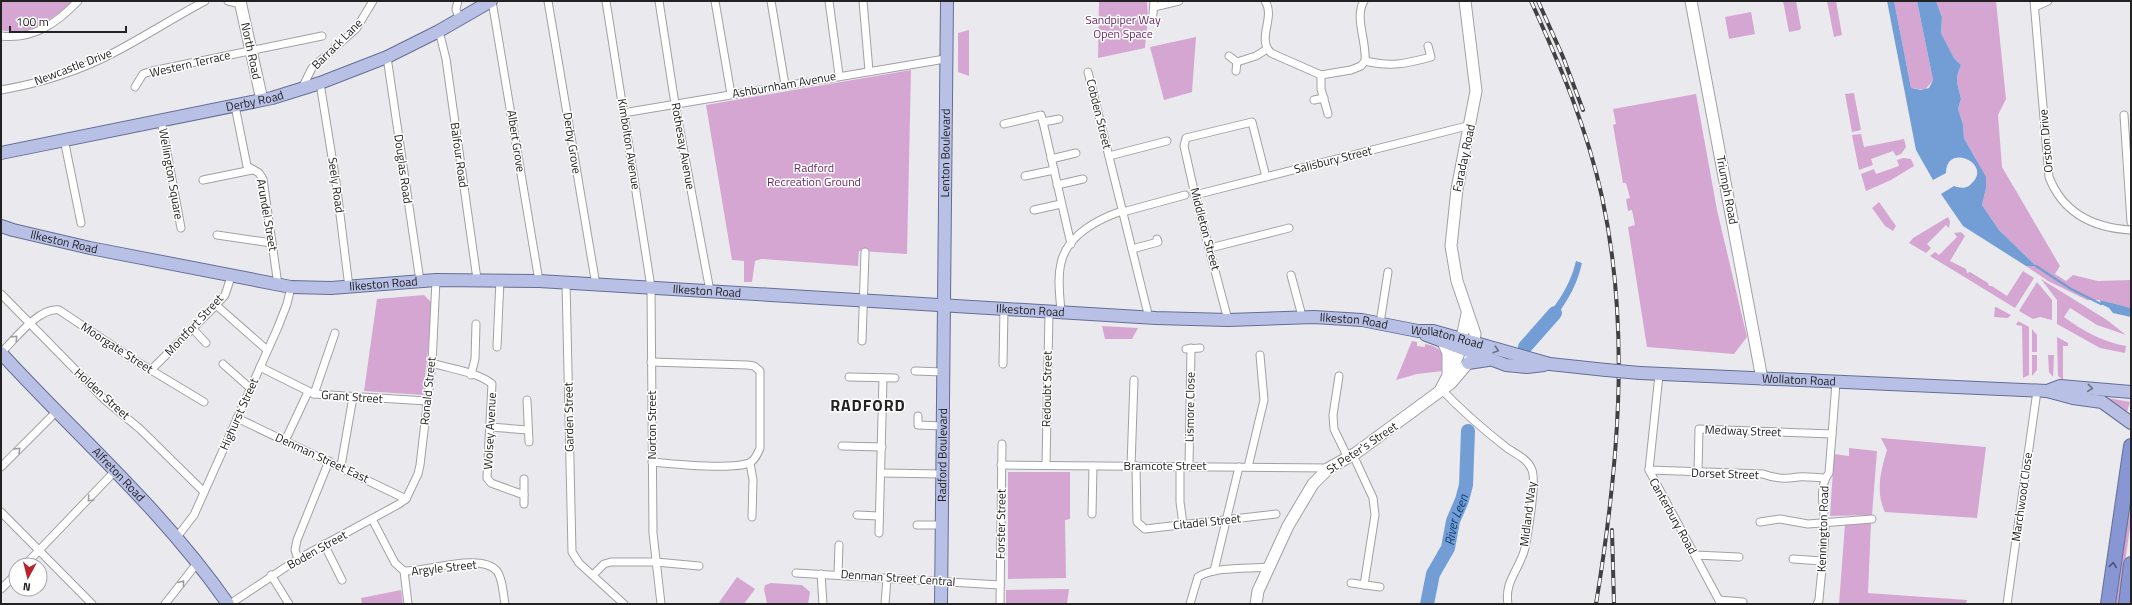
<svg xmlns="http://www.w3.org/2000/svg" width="2132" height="605" font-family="'Titillium Web',sans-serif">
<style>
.green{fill:#d6a6d2}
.water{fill:#729ed5}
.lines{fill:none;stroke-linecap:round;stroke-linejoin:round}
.stream{stroke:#729ed5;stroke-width:2.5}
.river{stroke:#729ed5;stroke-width:14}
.street-casing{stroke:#a1a1a5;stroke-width:9}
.secondary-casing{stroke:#a1a1a5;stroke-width:13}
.primary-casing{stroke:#646e95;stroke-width:14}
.highway-casing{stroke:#646e95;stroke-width:16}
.street{stroke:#fff;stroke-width:7}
.secondary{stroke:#fff;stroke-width:11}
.primary{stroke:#b8c1e5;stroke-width:12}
.highway{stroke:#8897d3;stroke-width:14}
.rail-casing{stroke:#414143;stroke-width:4}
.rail{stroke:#fff;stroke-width:2.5;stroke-dasharray:8;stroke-linecap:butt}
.primary-bridge-casing{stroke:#646e95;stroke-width:14;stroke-linecap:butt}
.primary-bridge{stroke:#b8c1e5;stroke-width:12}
.oneway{stroke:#9c9c9c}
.oneway2{stroke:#6d7284}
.oneway3{stroke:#4b5169}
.labels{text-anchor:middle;stroke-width:3;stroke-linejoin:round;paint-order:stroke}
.park-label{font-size:12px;fill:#692866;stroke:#fff}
.street-label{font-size:12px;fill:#222223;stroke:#fff}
.water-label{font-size:13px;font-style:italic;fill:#134073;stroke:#fff}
.district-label{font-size:16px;font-weight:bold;letter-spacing:1px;fill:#222223;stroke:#fff}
</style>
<rect width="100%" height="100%" fill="#eaeaee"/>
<g class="green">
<path d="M1,1H73C53,18 30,37 1,30Z"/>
<path d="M1099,1H1147L1148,16L1145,48L1098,58Z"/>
<path d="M1783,1H1796L1801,28L1800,30L1789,32Z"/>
<path d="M1827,1H1836L1842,35L1834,37Z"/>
<path d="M1894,1H1917L1933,80L1925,90L1911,88Z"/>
<path d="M1936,1H1996L2006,99L1998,115L2002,167L2060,266L2055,274L2066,281L2073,275L2098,281L2131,280V308L2100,300H2087L2048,281L2026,266H2036L1999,230L1982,205L1986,188L1976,159L1964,138L1963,124L1958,109L1961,99C1958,84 1954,81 1961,65L1954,58L1941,33L1942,17Z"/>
<path d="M1751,12L1755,34L1729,39L1725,17Z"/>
<path d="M969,30V76L958,72V33Z"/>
<path d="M1196,37L1192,92L1164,100L1150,47Z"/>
<path d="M911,70L907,254L859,251L858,266L761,259L755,261L752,282H744V261L732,260L706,105Z"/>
<path d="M1854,93L1861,130L1852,132L1845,94Z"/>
<path d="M1696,94L1717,210L1747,337L1734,354L1647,347L1628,227L1635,225L1632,210L1628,211L1626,199L1630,198L1626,183H1623L1613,125L1616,124L1613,109Z"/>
<path d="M1861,134L1864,147L1904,139L1906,147L1901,154L1896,156L1893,151L1871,159L1873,165L1859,170L1852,135Z"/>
<path d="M1903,158L1911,159L1914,166L1891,180L1866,191L1861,174L1874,169L1876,174L1899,166L1897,160Z"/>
<path d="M1879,202L1896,226L1893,231L1885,226L1872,208Z"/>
<path d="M1948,217L1950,221L1949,228L1946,225L1927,244L1931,248L1926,253L1909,243L1913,238Z"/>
<path d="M1961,232L1965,236L1950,261L1966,269L1967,273L1970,272L1988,283L1989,286H1992L2007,296L2023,271L2034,278L2015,308L1930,256L1935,252L1939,255L1957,237L1954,233Z"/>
<path d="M2041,279L2107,320L2126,335L2097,325L2070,308L2064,317C2083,331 2103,342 2126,346L2125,353L2100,348L2057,324V300Z"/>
<path d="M2037,282L2052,300V320L2040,317L2033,319L2019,311Z"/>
<path d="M424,295L433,304L423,395L364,391L377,299Z"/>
<path d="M1995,307H1996L2011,315L2008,318L1994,317Z"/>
<path d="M2018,321L2029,327V375L2023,378L2022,326L2016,325Z"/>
<path d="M1102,326L1138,328L1132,339H1105Z"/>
<path d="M2032,329L2037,335V352H2032Z"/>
<path d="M2057,337L2068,343V346H2063V380L2058,376Z"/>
<path d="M1412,341L1417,342V346L1425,347V344C1444,348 1444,354 1443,371L1417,374L1396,380Z"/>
<path d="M2032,355H2037V370L2032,376Z"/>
<path d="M2048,355H2054L2053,377L2049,372Z"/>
<path d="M2109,398L2130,402L2126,415L2108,401Z"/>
<path d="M1881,438L1986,447L1977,518L1885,512C1875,492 1881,470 1887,450Z"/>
<path d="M1849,448L1877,451L1872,515L1830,516L1834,454L1849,456Z"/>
<path d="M1008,472H1070V519L1065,520L1066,578L1008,579Z"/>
<path d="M2131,498V521L2119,604H2113Z"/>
<path d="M1871,523L1868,593L1967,600L1966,604H1839L1845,524Z"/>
<path d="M737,577L755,589L744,604H718Z"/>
<path d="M771,583L802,585L810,592L808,604H767L764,589L765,585Z"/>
<path d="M1069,589L1067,604H1006V590Z"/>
<path d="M401,590L403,604H362L361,598Z"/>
</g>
<g class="water">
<path d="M1887,1H1894L1911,88L1921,90L1929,88L1933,80L1917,1H1936L1942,17L1941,33L1954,58L1961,65C1954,81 1958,84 1961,99L1958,109L1963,124L1964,138L1986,177V188L1982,205L1999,230L2036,266H2026L1963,226L1941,194L1954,186C1960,188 1967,189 1971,184C1994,164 1946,142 1946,173L1933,180L1916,150Z"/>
<path d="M1576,261L1582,263C1576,290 1563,308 1546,329L1540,325C1557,303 1569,289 1576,261Z"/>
<path d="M2100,300L2131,308V317L2113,313L2109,308L2101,304Z"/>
</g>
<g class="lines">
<path class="stream" d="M2036,266L2071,289L2101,304"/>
<g class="river">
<path d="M1525,347L1555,313"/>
<path id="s1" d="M1427,604L1433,574L1448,548L1453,521L1462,500L1466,485L1468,431"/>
</g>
<g class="street-casing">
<g id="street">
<path d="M228,1L241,4"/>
<path d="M458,1L456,9L459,19"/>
<path d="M492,1L539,281"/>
<path d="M548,1L596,285"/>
<path d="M606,1L651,287L653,533L661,604"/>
<path d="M659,1L675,104L710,291"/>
<path d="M715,1L731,94"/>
<path d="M771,1L785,85"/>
<path d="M829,1L839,75"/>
<path d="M863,1L869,71"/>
<path d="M1265,1C1276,17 1256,39 1271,53L1321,75L1351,70L1361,66L1365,61C1367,42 1354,17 1364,1"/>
<path d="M2034,1L2049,177C2063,213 2094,228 2131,230"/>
<path d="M1154,7L1179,1"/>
<path d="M2035,7L2048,1"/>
<path d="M1153,14L1154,1"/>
<path d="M439,31L446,59L477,279"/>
<path d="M1,36C33,40 57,23 78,1"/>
<path d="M1229,56L1237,62L1256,56L1267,49"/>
<path d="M387,57L420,281"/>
<path d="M1365,61C1391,67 1405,64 1431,57L1428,46"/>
<path d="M1236,71L1237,62"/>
<path d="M1088,72L1149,318"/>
<path d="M1321,75V89L1328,114"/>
<path d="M320,83L336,182L349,287"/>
<path d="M135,87L143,74L152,71L322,36"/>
<path d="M302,88L312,68L356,29L373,1"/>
<path d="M1,90C41,83 82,70 117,51C147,35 175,17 205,1"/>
<path d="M1314,100L1324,98"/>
<path d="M235,106L247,166L259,173L263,179L278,285"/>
<path d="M623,113L945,59"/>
<path d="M2124,115L2131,222"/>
<path d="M161,120L181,228"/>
<path d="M1043,122L1071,244"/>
<path d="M1004,124L1041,115L1043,122L1059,119"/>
<path d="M64,139L81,223"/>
<path d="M1109,156L1167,141"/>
<path d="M1051,159L1076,153"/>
<path d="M1025,176L1054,170"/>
<path d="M203,180L252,170"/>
<path d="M1057,185L1083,179"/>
<path d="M1195,195L1471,125"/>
<path d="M1034,210L1061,204"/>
<path d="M1123,212L1185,195"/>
<path d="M217,235L272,243"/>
<path d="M1210,248L1289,228"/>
<path d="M1132,249L1158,242L1157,239"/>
<path d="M1291,275L1302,316"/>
<path d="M566,282L572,552L579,563L624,604"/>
<path d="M1,294L105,400L140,429L204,492"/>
<path d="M216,305L267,350"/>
<path d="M1061,312C1060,296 1057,279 1061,263C1067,235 1098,219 1122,211"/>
<path d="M1228,320L1195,195L1184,146L1186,138L1252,122L1266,177"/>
<path d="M1380,323L1388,272"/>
<path d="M193,329L206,343"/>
<path d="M862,341L865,252"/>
<path d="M497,347L500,280"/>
<path d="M1186,349L1200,348"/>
<path d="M1,353C15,339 39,307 59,310L131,358L204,402"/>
<path d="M651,362L747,365L754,366L760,371V448C758,453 755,461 749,463C732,470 672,464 652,462"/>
<path d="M432,363C450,369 478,372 492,384L487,478L491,483L524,495"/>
<path d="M223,364L250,388"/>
<path d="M1003,364L1004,309"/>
<path d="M260,367L314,394L427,401"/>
<path d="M151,370L216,305L225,295L231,277"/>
<path d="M915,371L943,372"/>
<path d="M471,375L475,359L476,324"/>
<path d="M1659,375L1649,470L1721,604"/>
<path d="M1339,376L1333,415L1334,429L1348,458"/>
<path d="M849,377L895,378"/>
<path d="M1441,389C1461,410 1484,430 1507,448C1516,454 1528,459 1532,470C1537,484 1528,531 1525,548C1520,569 1504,581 1508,604"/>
<path d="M314,394L335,333"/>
<path d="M527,400L529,442"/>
<path d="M918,416V425L943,426"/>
<path d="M237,418L406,499"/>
<path d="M490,427L528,430"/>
<path d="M285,441L308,392"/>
<path d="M842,446L882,447"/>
<path d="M1353,455L1373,498L1375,515L1364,585"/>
<path d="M750,463L753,480L752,517"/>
<path d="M1001,465L1329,468"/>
<path d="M1046,465L1049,312"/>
<path d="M341,466L353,397"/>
<path d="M1131,466L1134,380"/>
<path d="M1136,466L1137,522L1145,529L1276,514"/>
<path d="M1180,466V502L1183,524"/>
<path d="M1189,466L1191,348"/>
<path d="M1,467L57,411"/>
<path d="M1248,467L1264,400L1260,355"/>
<path d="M1649,470L1763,474C1776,479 1785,479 1798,477C1806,476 1816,478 1825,478"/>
<path d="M882,473L942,474"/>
<path d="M1698,473L1699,429L1832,434"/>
<path d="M524,479V504"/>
<path d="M1,512L92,604"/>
<path d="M1092,514L1093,466"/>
<path d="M857,515L879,516"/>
<path d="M372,519L395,563L404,571C427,572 480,552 497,571C503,579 503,594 505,604"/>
<path d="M1760,522L1780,519L1808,524L1872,519"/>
<path d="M917,525H942"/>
<path d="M879,533L883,378"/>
<path d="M177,537L194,515L278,327L287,304L291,287"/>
<path d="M324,544L342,580"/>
<path d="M1695,555L1739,557"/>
<path d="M298,559L295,550L297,540L329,461"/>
<path d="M1793,559L1822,561"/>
<path d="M25,565L116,470"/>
<path d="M404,571L408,604"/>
<path d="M1214,571L1239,467"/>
<path d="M796,573L1000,585"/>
<path d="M821,574L823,604"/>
<path d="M838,574L839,545"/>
<path d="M271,575L289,604"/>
<path d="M593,575L604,564L611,562H656L699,566"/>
<path d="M1351,583L1380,587"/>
<path d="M1,589L16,574"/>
<path d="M1719,600L1743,602"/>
<path d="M165,604L198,562"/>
<path d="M230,604L298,559L399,504L406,499L418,474L420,465L432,363L436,280"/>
<path d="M885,604L887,578"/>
<path d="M1000,604L1002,444"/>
<path d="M1190,604L1198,577C1215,566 1249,569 1269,567"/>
<path d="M1817,604L1819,600C1821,575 1825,549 1825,524C1824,508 1818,487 1829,473L1836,383"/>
<path d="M2007,604L2037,391"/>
</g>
</g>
<g class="secondary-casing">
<g id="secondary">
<path d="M240,1L262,100"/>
<path d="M1691,1L1762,379"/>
<path d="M1443,342L1448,353V374"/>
<path d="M1441,389L1458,356L1467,314"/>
<path d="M1256,604L1258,591L1288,526L1313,484L1329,468L1356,453L1451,383L1468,363L1472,352L1475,334L1457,281L1451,246L1457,189L1476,91L1465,1"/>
</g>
</g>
<g class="primary-casing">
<g id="primary">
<path id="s2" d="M1,153L272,98L320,83L387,57L439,31L491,1"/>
<path id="s3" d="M1,226L13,230L90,248L291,287L331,288L436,280L539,281L1156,318L1228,320L1314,317L1362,320L1418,331H1433L1550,364L1606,370"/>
<path d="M1426,335L1506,365L1527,367L1544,365"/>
<path id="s4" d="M1,353C78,437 162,509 228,604"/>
<path d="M1468,363L1488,360"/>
<path id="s5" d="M1640,373L2047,391L2073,398L2102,402L2131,423"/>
<path d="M2047,391L2060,386L2131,392"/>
<path id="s6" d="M941,604L947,1"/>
</g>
</g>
<g class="highway-casing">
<g id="highway">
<path d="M2108,604L2131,446"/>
<path d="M2126,604L2131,564"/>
</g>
</g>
<use href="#street" class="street"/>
<use href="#secondary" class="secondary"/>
<use href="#primary" class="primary"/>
<use href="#highway" class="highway"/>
<g class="rail-casing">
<g id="rail">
<path d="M1531,1C1560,65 1587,128 1602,197C1631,331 1618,470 1596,604"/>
<path d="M1538,1L1563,57L1583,110"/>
<path d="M1612,530L1614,604"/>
</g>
</g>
<use href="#rail" class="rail"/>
<g class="primary-bridge-casing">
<path id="primary-bridge" d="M1606,370L1640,373"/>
</g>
<use href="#primary-bridge" class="primary-bridge"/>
</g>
<defs><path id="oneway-chevron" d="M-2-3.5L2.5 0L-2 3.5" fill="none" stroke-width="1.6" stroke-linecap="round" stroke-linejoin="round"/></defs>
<g class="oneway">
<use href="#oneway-chevron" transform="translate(15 338) rotate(-46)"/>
<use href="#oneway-chevron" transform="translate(18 450) rotate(-45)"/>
<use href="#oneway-chevron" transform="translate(90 499) rotate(133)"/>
<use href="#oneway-chevron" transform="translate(182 583) rotate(-52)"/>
</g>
<g class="oneway2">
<use href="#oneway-chevron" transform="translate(1496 350) rotate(18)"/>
<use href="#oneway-chevron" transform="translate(2090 388) rotate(5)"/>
</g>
<use class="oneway3" href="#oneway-chevron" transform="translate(2113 565) rotate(-82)"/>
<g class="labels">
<g class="park-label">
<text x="1123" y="24">Sandpiper Way<tspan x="1123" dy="14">Open Space</tspan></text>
<text x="814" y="172">Radford<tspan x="814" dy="14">Recreation Ground</tspan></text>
</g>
<g class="street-label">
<text transform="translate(337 44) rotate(-45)" y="4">Barrack Lane</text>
<text transform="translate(251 51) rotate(78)" y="4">North Road</text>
<text transform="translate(190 64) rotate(-13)" y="4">Western Terrace</text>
<text transform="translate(73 67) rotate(-21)" y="4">Newcastle Drive</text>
<text transform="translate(784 85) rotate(-10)" y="4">Ashburnham Avenue</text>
<text dy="4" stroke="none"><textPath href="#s2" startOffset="259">Derby Road</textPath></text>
<text transform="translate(1099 114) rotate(76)" y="4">Cobden Street</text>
<text transform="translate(516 141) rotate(81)" y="4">Albert Grove</text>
<text transform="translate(2046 141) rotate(-95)" y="4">Orston Drive</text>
<text transform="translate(572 143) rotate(81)" y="4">Derby Grove</text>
<text transform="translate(629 144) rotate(81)" y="4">Kimbolton Avenue</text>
<text transform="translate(683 146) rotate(80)" y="4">Rothesay Avenue</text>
<text dy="4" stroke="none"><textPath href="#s6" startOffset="451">Lenton Boulevard</textPath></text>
<text transform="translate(459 155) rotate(82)" y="4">Balfour Road</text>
<text transform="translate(1464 158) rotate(-78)" y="4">Faraday Road</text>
<text transform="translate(1333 160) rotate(-14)" y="4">Salisbury Street</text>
<text transform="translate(403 169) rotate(82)" y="4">Douglas Road</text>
<text transform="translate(171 174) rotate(80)" y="4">Wellington Square</text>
<text transform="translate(336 185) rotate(82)" y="4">Seely Road</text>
<text transform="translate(1727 190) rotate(79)" y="4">Triumph Road</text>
<text transform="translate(267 215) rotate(80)" y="4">Arundel Street</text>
<text transform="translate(1205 229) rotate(75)" y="4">Middleton Street</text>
<text dy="4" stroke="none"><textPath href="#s3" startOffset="65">Ilkeston Road</textPath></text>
<text dy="4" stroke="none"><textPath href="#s3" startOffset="389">Ilkeston Road</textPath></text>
<text dy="4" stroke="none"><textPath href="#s3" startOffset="713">Ilkeston Road</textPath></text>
<text dy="4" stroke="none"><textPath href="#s3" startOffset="1037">Ilkeston Road</textPath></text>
<text dy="4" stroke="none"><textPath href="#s3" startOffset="1361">Ilkeston Road</textPath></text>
<text transform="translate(194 325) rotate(-47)" y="4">Montfort Street</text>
<text dy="4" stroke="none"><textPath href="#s3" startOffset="1456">Wollaton Road</textPath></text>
<text transform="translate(117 348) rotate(33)" y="4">Moorgate Street</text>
<text dy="4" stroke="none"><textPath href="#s5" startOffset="159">Wollaton Road</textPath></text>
<text transform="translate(1047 389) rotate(-89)" y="4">Redoubt Street</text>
<text transform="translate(428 391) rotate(-84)" y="4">Ronald Street</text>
<text transform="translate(102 394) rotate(42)" y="4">Holden Street</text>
<text transform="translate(352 397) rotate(4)" y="4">Grant Street</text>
<text transform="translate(1190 407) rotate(-89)" y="4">Lismore Close</text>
<text transform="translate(239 414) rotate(-66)" y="4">Highurst Street</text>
<text transform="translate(569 417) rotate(-91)" y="4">Garden Street</text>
<text transform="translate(652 425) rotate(-90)" y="4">Norton Street</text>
<text transform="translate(490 431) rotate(-87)" y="4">Wolsey Avenue</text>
<text transform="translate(1743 431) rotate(2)" y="4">Medway Street</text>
<text transform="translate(1362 448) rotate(-34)" y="4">St Peter's Street</text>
<text dy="4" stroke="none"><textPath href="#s6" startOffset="149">Radford Boulevard</textPath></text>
<text transform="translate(322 458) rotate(25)" y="4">Denman Street East</text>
<text x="1165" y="470">Bramcote Street</text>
<text dy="4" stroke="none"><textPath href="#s4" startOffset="169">Alfreton Road</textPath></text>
<text transform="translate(1725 474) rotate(2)" y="4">Dorset Street</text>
<text transform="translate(2022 497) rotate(-82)" y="4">Marchwood Close</text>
<text transform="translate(1528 514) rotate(-83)" y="4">Midland Way</text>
<text transform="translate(1673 516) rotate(61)" y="4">Canterbury Road</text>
<text transform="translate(1207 522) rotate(-6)" y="4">Citadel Street</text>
<text transform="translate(1001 524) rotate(-89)" y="4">Forster Street</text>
<text transform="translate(1823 529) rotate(-88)" y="4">Kennington Road</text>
<text transform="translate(317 550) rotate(-29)" y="4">Boden Street</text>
<text transform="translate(444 568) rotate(-6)" y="4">Argyle Street</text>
<text transform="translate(898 578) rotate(4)" y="4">Denman Street Central</text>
</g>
<g class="water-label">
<text dy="5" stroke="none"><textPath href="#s1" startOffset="90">River Leen</textPath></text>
</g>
<g class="district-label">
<text x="868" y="411">RADFORD</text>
</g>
</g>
<rect width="2132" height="605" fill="none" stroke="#222223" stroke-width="4"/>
<g transform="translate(28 577) rotate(187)"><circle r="19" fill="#ffffff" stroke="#a7a7a7"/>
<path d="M0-3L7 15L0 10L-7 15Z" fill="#b52529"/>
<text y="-6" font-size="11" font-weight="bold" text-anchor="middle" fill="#222223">N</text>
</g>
<path d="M10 26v6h116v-6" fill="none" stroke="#222223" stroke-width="2"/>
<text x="16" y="26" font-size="12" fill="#222223" stroke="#ffffff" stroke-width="3" paint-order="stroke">100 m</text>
</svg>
